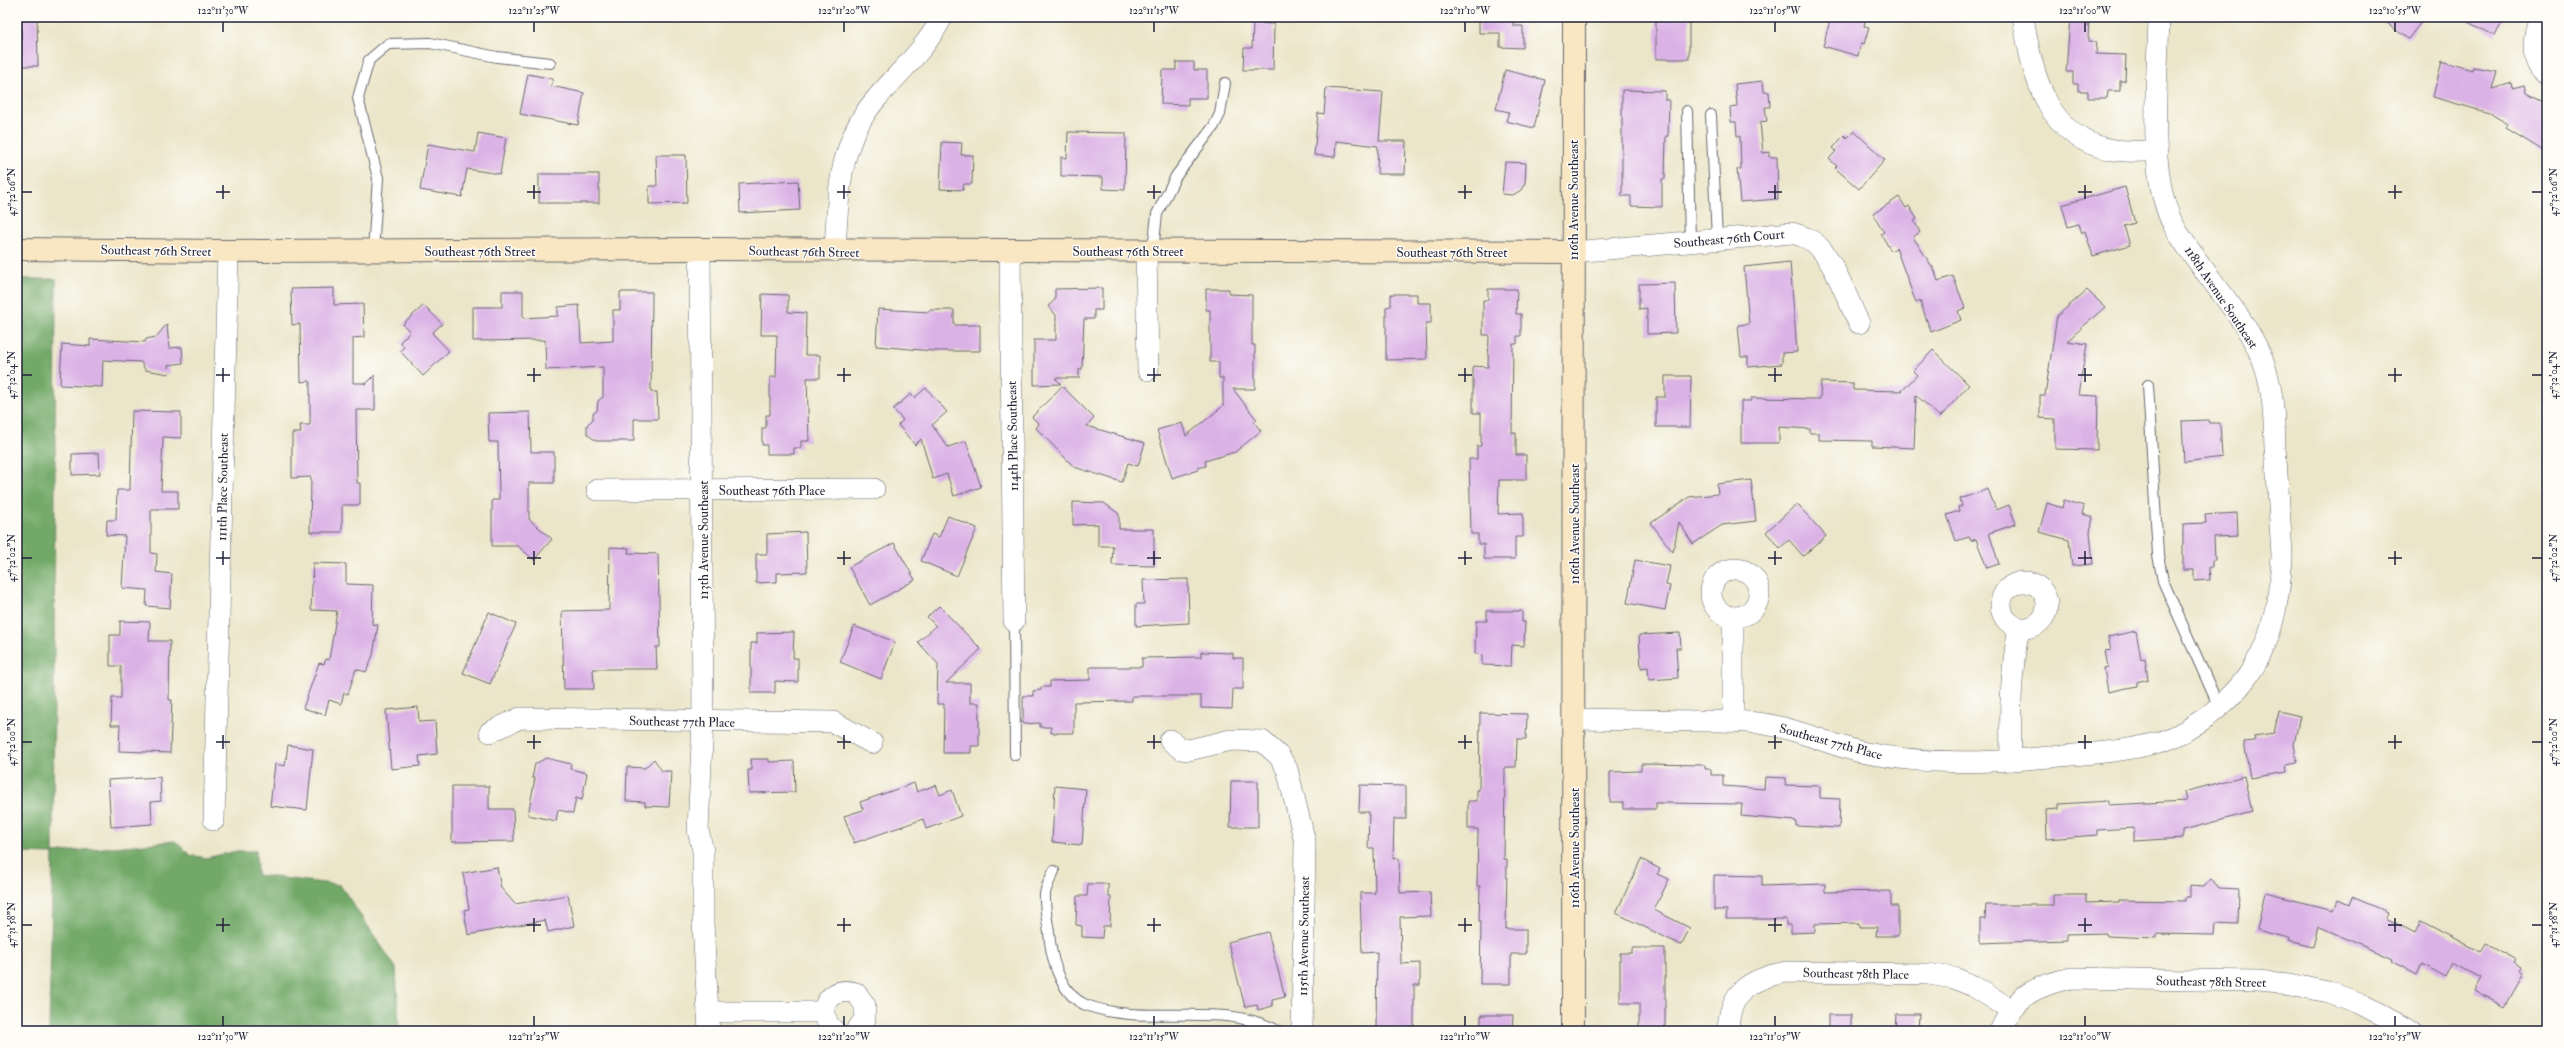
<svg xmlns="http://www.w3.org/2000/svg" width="2564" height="1048" font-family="'IM FELL Double Pica',serif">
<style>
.forest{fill:#72a967;stroke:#4a6651}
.building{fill:#dbb2e6}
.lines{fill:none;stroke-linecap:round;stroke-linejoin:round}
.lane-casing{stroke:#68676d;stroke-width:12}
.street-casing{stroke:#68676d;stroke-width:22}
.secondary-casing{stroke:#68676d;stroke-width:24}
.lane{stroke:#fff;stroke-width:10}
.street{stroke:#fff;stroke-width:21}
.secondary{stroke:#f9e7c3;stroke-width:22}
.ticks{fill:none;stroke:#22223b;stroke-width:1.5}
.labels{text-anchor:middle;stroke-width:3;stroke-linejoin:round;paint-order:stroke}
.street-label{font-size:13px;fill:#22223b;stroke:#fdfcf7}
.neatline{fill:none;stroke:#22223b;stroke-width:1.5}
.ticks-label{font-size:10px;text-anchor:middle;fill:#22223b}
</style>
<rect width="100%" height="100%" fill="#fdfcf7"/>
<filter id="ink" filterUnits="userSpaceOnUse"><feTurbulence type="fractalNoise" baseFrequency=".025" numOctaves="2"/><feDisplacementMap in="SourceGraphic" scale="8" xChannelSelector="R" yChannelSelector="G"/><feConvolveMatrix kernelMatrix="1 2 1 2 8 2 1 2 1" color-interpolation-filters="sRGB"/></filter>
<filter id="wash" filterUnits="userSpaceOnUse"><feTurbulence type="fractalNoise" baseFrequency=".012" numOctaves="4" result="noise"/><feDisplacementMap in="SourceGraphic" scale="16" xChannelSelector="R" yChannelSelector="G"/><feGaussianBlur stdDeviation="0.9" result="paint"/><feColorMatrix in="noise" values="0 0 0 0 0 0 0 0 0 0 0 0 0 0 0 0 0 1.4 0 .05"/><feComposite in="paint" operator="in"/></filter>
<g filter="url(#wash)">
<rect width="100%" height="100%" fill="#ebe6c9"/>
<path class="forest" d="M17,279H56L53,853L175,841L190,855L206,858L237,851H256L257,875L340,885L396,968L399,1031H49L53,854L17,853Z"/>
<g id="blocks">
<g class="building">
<path d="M21,17H37L38,66H22Z"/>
<path d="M1479,17H1514L1513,26H1523V48L1500,47V33H1479Z"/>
<path d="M1831,17H1866L1864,26L1869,27L1864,44L1861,43L1858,56L1823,46Z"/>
<path d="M2070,17H2089L2088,41L2097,42L2096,54L2126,55L2125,81H2120V91H2108L2107,98H2088V91H2078V84H2073V72H2066Z"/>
<path d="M2379,17H2425L2408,39Z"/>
<path d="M2460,17H2505L2495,36Z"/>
<rect x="1656" y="18" width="33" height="41"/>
<path d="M1253,23L1274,24L1273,70H1243L1244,48H1252Z"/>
<path d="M2442,61L2472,70L2473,67L2497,71L2492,89L2512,83L2513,88L2524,85L2526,93L2547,104V153L2506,128L2508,124L2489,113L2433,97Z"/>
<path d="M1176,62H1194V70H1207V98H1188V105L1161,104L1162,70H1176Z"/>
<path d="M1505,70L1545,80L1534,128L1506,121L1509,112L1496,109Z"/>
<path d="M528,74L553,79L551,86L584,93L578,125L520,114Z"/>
<path d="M1763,81L1764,92H1769L1770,107H1765L1767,121L1760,122L1763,153L1769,152V157H1777L1778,199L1740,202L1737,169H1741L1740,136H1737L1736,122H1731L1730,107L1737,106L1735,84Z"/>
<path d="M1326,88L1383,92L1379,141H1406L1405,174H1377L1378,146L1336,141L1335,157L1314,155L1318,113L1324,114Z"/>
<path d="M1622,90L1665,91V100H1669L1668,136H1666L1665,179H1662V207L1631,206V196H1622Z"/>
<path d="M1854,131L1885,160L1859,189L1835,168L1837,166L1829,159L1836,151L1833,148L1844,135L1847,138Z"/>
<path d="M1068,132L1126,133L1125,190L1103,189V177L1061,176V157L1067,158Z"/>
<path d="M478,133L506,138L500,174L467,169L462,197L420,190L428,144L475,152Z"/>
<path d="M942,142L962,143L961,155H973L972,184H964L963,190L940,189Z"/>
<path d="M656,155H686L687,203L649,204V186H657Z"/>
<path d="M1505,162L1526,163L1525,183L1521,190L1513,195L1502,194Z"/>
<rect x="539" y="174" width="60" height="29"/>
<path d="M798,181L800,210L740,213L739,184Z"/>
<path d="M2125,187L2135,223L2124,226L2130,245L2093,256L2085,231L2081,233L2078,224L2068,227L2062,205Z"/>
<path d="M1899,197L1906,208L1909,206L1917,219L1914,221L1920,232L1913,237L1935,271L1938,281L1953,276L1965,308L1958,311L1961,320L1931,332L1920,301L1916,303L1896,248L1891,251L1881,234L1884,232L1873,214Z"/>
<path d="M1790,262L1797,352L1782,353V364L1748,367V357H1741L1738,325L1749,324L1744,267Z"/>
<path d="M1675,283L1676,333L1647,334V308L1639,309V284Z"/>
<path d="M334,288V305L363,304L364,337L353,338V383H365V385L375,375V410H356L357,483H360V505H342V532H310L311,477L292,478V433H301L300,425H310V381L301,382L300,324L292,325L291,289Z"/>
<path d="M1102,288V310H1094V319H1084L1082,369H1079V378H1055L1061,384L1034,385V340H1056V315L1048,306L1055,300V289Z"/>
<path d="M1206,289H1229V294L1252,295V345H1255V389H1233L1257,420L1254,422L1261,431L1235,452L1205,461L1206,466L1198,468V470L1172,478L1157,430L1182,423L1186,436L1223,406V378H1219V362H1210V310H1206Z"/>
<path d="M1488,289H1517L1516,314H1521V336H1517V344H1513L1512,433H1516V455H1526V480H1499L1498,514L1523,513V537H1515V559H1484V544H1478V534H1471L1469,459H1477V446H1481V413H1473V366L1488,367L1489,335H1483V300H1488Z"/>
<path d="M2087,290L2105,307L2067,341L2087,344L2078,395L2098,396L2097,450L2055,449V419L2040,418V395H2045L2057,316Z"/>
<path d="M502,291H523V318L558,316V307L579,305L581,343L613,341V310H620V292H652L651,392H657L658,419H634V441H596L587,434V425L593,419V413L597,411L598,401L603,397V367L546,370L545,340L473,341V307H502Z"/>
<path d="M762,294L788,295V312L806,313L805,355H820V378H807L809,441H801V448H794V454H767V445H762V428H766V415H770V377H776L777,335H761Z"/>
<path d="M1391,294H1417V303H1431V323H1426L1427,359L1386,360V307L1391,306Z"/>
<path d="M424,305L442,324L432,333L449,351L423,376L400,351L404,347L400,342L410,332L403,324Z"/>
<path d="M878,309L929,312V310H954V325H980V351H933L876,346Z"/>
<path d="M167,324L169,348L182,347L183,363L168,365L169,374L145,370L141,362L103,360L102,387L60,385L62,344L90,346V339L145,342L146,339L156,337Z"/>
<path d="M1933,350L1969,385L1940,417L1916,395L1914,448L1872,446V441L1819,440V433H1810V429L1779,427V443H1741V401H1751V398L1820,399L1821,382L1853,383V390L1902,391L1917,375L1913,371Z"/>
<path d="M1665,376H1691L1690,427H1656V397H1665Z"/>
<path d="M1062,386L1094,418L1087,426L1145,443L1138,466L1128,463L1122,482L1074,467L1036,428L1039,424L1032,417Z"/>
<path d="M926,388L947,412L932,425L948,447L966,441L981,487L954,496L947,474L933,479L921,439L915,445L898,425L903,420L893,409L911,394L914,398Z"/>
<path d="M132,411L181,412V438L163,437L161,491H178V509H151V553L157,554L156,572L172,574L170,608L146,606L147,590L122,588L125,536L106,535L107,520H116L117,490H130Z"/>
<path d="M530,412L531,452H554V483H529V519L552,539L534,560L518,546H492V500H499L498,442H489L488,413Z"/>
<path d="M2209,420L2210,423H2220L2222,457L2184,462L2182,421Z"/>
<path d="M99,453L100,474L72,475V454Z"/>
<path d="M1751,480L1756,521L1722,525L1693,544L1679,522L1673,552L1651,523L1689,497L1718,494L1717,484Z"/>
<path d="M1988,489L1996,510L2009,505L2016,524L1989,533L1999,564L1987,568L1976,539L1971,541L1969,537L1956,541L1947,515L1959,511L1958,507L1962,506L1960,499Z"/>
<path d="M2064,500L2084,506L2082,514L2093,517L2090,532L2093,564L2072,566L2069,540L2039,532L2047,503L2062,508Z"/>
<path d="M1073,502L1104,503L1119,514V529H1154V566L1112,565L1113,546H1098V524L1073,525Z"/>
<path d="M1797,504L1826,536L1803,556L1789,540L1780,548L1766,532Z"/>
<path d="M2237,513L2238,536L2214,537L2215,560H2212V567H2209L2210,580L2194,581V570H2183V524L2206,523L2205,515Z"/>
<path d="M948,516L977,528L957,576L921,561L932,534L939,537Z"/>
<path d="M806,532L807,572L777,573V582L756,583V554H767V534Z"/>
<path d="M894,543L915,580L870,605L849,567Z"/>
<path d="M610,547L629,548L628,553L658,554L660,647H656L657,669H593L594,689H564L562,611L609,610Z"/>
<path d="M1635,560L1670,566L1666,585L1670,586L1665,610L1627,603Z"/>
<path d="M313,563L346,564V584L373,585L372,624L378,625L373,655L366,672L356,669L348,694L344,693L341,704L329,700L325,715L303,708L319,663L324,664L326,659L329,660L337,611L311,610Z"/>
<path d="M1188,579L1189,623L1136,626V604H1144L1143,580Z"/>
<path d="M939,606L981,649L946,683H970V703H979V746H971V753H943L944,704H937L938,664L918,642L936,626L927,617Z"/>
<path d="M1487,611H1522V622H1525L1524,646L1512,645L1511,666L1482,665V655L1475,654L1476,621H1487Z"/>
<path d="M489,612L516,624L490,684L463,673Z"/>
<path d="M120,621L150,622L149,641H170L169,700H172L170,753L119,751L120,725H111L112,698H121V666H110V635H120Z"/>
<path d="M854,626L895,642L881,679L840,662Z"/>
<path d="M2136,631L2141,659L2145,658L2148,679L2137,682V686L2108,692L2104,668L2108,667L2105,651L2111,650L2108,637Z"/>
<path d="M794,632L793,658H798V682L775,681V693H751V643H757V633Z"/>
<path d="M1680,633L1681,648H1676L1678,678L1649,680L1648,667L1641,668L1639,635Z"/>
<path d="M1201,652L1233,653V658H1243V689H1233L1232,709L1201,708V696H1132V701L1074,702V733H1051V727H1040V723L1023,724V696H1033V691L1041,690V687H1050V681L1090,680V667H1142V658L1201,657Z"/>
<path d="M418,707L419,722L435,721L437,754L419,756L420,766L391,769L386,710Z"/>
<path d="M2279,711L2300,716L2294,744L2297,762L2286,764L2287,772L2250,778L2244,742L2255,741L2254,736L2274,733Z"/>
<path d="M1480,713L1527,714L1526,739H1517L1516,767H1505L1504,859H1507L1506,929H1526V954H1511V984H1480L1481,921H1479L1480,886H1477L1478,829H1468V801H1477V790H1479Z"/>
<path d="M288,745L313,749L307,810L270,806L275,764L285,766Z"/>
<path d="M546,758L571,764L570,769L587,773L582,800L576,798L573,813L558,810L556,821L528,815L535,778H532L535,764Z"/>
<path d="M654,759L662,771H671L669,807L645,806V802L626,801L627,767L645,768Z"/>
<path d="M751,759H769V762L794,761L795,792L749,793L748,770H752Z"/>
<path d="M1641,764L1705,765V769H1711V775H1723V786L1764,789L1765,777L1786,778L1785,785L1820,786V798L1840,799L1839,828L1796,826V821L1741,816L1742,804L1664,803H1656V809H1623V802H1610V772L1641,771Z"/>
<path d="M2244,776L2252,812L2183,830V838L2134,841V828L2097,830V835L2047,839L2046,810L2059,809V804L2108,801V805L2186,801L2184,792Z"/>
<path d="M160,777L161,801L151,802L152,824L111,827L108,780Z"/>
<path d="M1231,781H1258V827H1230Z"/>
<path d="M914,783L917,792L936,785L940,795L952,790L961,816L926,829L923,819L854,843L844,816L863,810L860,802Z"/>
<path d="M1360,785L1406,786V819H1394L1393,859L1399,858L1400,893L1430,892L1431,916L1400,917L1401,964L1420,963V985H1414V1031H1376L1377,952L1362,953L1360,893H1375L1374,848H1368L1369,812H1359Z"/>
<path d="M452,786H489V809H513L514,841L452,842Z"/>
<path d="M1055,786L1086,789L1082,845L1052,842Z"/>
<path d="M1641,859L1660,869L1657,874L1669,879L1654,910L1690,928L1681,945L1616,913Z"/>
<path d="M497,867L501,888L515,904L568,895L574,926L548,932L545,920L468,935L464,910L469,909L463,873Z"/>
<path d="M1714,875L1762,876V886L1825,884V892L1891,891V906H1898V936H1876L1877,927H1859V923L1815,924V932L1791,933V925H1786V919H1726L1727,910H1714Z"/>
<path d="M2211,879L2218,888L2239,889L2238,924L2215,923L2214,935L2156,934V938L2106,936V933L2067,934V940L1980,943V919H1985L1986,905H2053V895H2086V903L2119,902V900L2185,901V897H2190V886L2204,887Z"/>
<path d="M1088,884H1108V896L1111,897L1110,926H1103L1102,938L1082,937V926L1076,925L1077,896H1087Z"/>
<path d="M2265,893L2334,910L2338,900L2349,905L2352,897L2388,912L2386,918L2415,933L2421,921L2480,952L2485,943L2516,960L2514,963L2522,968L2520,973L2523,974L2504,1008L2474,991L2481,978L2453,963L2446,977L2422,964L2417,975L2391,961L2392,959L2318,926L2313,947L2288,941L2289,938L2257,930Z"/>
<path d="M1268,932L1285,997L1272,1000L1273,1006L1258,1010L1257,1005L1245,1007L1228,942Z"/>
<path d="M1632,948H1665V1031H1639V1003H1620V953H1632Z"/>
<path d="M1896,1014H1919L1918,1031H1895Z"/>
<path d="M1481,1015H1513L1512,1031H1481Z"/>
<rect x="1828" y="1015" width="23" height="16"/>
</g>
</g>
</g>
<g filter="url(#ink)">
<use href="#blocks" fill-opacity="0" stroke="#68676d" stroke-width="1"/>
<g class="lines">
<g class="lane-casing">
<g id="lane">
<path d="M1687,111L1690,241"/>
<path d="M1711,115L1717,239"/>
<path d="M373,251L378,178L358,98L369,60L388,44L430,43L497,57L550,63"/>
<path d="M1153,251L1157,214L1176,176L1214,126L1220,114L1225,83"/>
<path d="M2148,385L2158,555L2163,581L2219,707"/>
<path d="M1014,621L1015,755"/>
<path d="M1054,871C1051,878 1046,886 1045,894C1044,909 1049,927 1050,942C1053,965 1063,996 1086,1005C1147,1028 1220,999 1278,1031"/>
</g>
</g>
<g class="street-casing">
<g id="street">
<path d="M2023,17C2032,73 2046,140 2114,150C2127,152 2142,151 2156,151"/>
<path d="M2540,17C2533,34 2529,63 2547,75"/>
<path d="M700,249L703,721L698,830L703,851V923L709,1031"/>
<path d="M835,251C838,197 838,143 876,99C898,73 926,49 942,17"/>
<path d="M1010,251L1014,621"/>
<path d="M1146,251L1148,370"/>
<path d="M1573,252L1792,233C1802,236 1812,239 1819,247C1837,267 1847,299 1859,323"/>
<path d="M597,490L874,489"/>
<circle cx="1735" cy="593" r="24"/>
<circle cx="2024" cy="605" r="23"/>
<path d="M1575,719C1615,720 1655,720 1696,721C1722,721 1749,720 1775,726C1806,732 1835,747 1866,753C1928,765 1987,763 2049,757C2087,754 2124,752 2160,742C2178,737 2193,726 2208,716C2264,674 2278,624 2282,557C2280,520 2278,484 2275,448C2274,421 2274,394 2265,367C2250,319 2200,272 2174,226C2146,175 2158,75 2159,17"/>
<path d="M1733,721V617"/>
<path d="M490,732L520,718L833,722L872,743"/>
<path d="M1170,740L1181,749L1189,750L1231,740L1262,741L1279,756L1287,769L1305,842L1302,1031"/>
<path d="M2011,760C2010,716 2010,673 2019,628"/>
<path d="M214,820L228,251"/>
<path d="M708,1012H823"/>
<path d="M835,1031L829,1026L823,1012C827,995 839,988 856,993L865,1005V1019L856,1031"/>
<path d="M1728,1031C1729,991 1750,979 1786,972L1928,974L1954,978L1973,986L2010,1009"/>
<path d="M2000,1031C2016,995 2033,987 2071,978L2257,981L2290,984L2328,992L2359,1003L2412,1031"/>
</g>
</g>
<g class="secondary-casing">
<g id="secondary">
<path d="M17,249L228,251L700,249L1573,252"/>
<path d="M1573,1031L1574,17"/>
</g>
</g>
<use href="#lane" class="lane"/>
<use href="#street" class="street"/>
<use href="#secondary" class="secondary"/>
</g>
</g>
<path class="ticks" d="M223,22V32M534,22V32M844,22V32M1154,22V32M1465,22V32M1775,22V32M2085,22V32M2395,22V32M223,185V199M534,185V199M844,185V199M1154,185V199M1465,185V199M1775,185V199M2085,185V199M2395,185V199M22,192H32M216,192H230M527,192H541M837,192H851M1147,192H1161M1458,192H1472M1768,192H1782M2078,192H2092M2388,192H2402M2532,192H2542M223,368V382M534,368V382M844,368V382M1154,368V382M1465,368V382M1775,368V382M2085,368V382M2395,368V382M22,375H32M216,375H230M527,375H541M837,375H851M1147,375H1161M1458,375H1472M1768,375H1782M2078,375H2092M2388,375H2402M2532,375H2542M223,551V565M534,551V565M844,551V565M1154,551V565M1465,551V565M1775,551V565M2085,551V565M2395,551V565M22,558H32M216,558H230M527,558H541M837,558H851M1147,558H1161M1458,558H1472M1768,558H1782M2078,558H2092M2388,558H2402M2532,558H2542M223,735V749M534,735V749M844,735V749M1154,735V749M1465,735V749M1775,735V749M2085,735V749M2395,735V749M22,742H32M216,742H230M527,742H541M837,742H851M1147,742H1161M1458,742H1472M1768,742H1782M2078,742H2092M2388,742H2402M2532,742H2542M223,918V932M534,918V932M844,918V932M1154,918V932M1465,918V932M1775,918V932M2085,918V932M2395,918V932M22,925H32M216,925H230M527,925H541M837,925H851M1147,925H1161M1458,925H1472M1768,925H1782M2078,925H2092M2388,925H2402M2532,925H2542M223,1016V1026M534,1016V1026M844,1016V1026M1154,1016V1026M1465,1016V1026M1775,1016V1026M2085,1016V1026M2395,1016V1026"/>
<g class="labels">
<g class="street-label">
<text transform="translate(1573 200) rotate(-90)" y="5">116th Avenue Southeast</text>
<text transform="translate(1729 238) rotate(-5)" y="5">Southeast 76th Court</text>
<text transform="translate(156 250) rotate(1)" y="5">Southeast 76th Street</text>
<text x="480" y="256">Southeast 76th Street</text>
<text transform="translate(804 251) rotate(1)" y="5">Southeast 76th Street</text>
<text x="1128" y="256">Southeast 76th Street</text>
<text x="1452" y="257">Southeast 76th Street</text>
<text transform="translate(2222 297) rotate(56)" y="5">118th Avenue Southeast</text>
<text transform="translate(1012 436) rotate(-91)" y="5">114th Place Southeast</text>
<text transform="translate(222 487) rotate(-89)" y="5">111th Place Southeast</text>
<text x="772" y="495">Southeast 76th Place</text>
<text transform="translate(1574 524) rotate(-90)" y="5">116th Avenue Southeast</text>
<text transform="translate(703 540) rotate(-90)" y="5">113th Avenue Southeast</text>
<text transform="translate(682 721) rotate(1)" y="5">Southeast 77th Place</text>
<text transform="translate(1831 741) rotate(15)" y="5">Southeast 77th Place</text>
<text transform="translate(1574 848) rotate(-90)" y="5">116th Avenue Southeast</text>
<text transform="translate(1303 936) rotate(-89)" y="5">115th Avenue Southeast</text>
<text transform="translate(1856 973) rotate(1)" y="5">Southeast 78th Place</text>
<text transform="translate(2211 981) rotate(1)" y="5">Southeast 78th Street</text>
</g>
</g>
<rect width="2564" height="1048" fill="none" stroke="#fdfcf7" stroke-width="44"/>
<rect x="22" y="22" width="2520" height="1004" class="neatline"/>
<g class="ticks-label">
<text x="223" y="14">122°11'30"W</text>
<text x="534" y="14">122°11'25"W</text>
<text x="844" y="14">122°11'20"W</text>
<text x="1154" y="14">122°11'15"W</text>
<text x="1465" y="14">122°11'10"W</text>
<text x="1775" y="14">122°11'05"W</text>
<text x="2085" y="14">122°11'00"W</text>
<text x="2395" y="14">122°10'55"W</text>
<text transform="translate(11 192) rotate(-90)" y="4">47°32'06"N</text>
<text transform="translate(2553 192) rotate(-90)" y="4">47°32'06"N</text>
<text transform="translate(11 375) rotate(-90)" y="4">47°32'04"N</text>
<text transform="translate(2553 375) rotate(-90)" y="4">47°32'04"N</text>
<text transform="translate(11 558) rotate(-90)" y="4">47°32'02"N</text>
<text transform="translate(2553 558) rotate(-90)" y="4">47°32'02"N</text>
<text transform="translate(11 742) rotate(-90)" y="4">47°32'00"N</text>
<text transform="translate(2553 742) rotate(-90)" y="4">47°32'00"N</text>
<text transform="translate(11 925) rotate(-90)" y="4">47°31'58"N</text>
<text transform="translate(2553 925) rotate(-90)" y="4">47°31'58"N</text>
<text x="223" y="1040">122°11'30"W</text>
<text x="534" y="1040">122°11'25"W</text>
<text x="844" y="1040">122°11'20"W</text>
<text x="1154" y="1040">122°11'15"W</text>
<text x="1465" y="1040">122°11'10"W</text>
<text x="1775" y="1040">122°11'05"W</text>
<text x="2085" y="1040">122°11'00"W</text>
<text x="2395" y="1040">122°10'55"W</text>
</g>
</svg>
